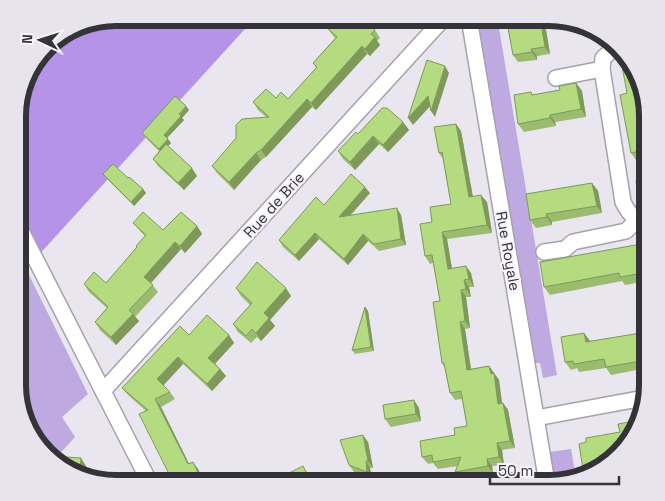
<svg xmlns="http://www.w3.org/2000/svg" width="665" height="501" font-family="'Space Grotesk',sans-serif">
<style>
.green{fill:#beaae0}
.forest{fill:#b493e8}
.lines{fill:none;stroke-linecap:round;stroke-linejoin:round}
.street-casing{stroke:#a5a2ac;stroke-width:18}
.street{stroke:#fff;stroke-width:15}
.wall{fill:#9bbc6e}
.shaded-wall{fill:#7e995a}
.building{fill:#b4db80;stroke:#7e995a}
.labels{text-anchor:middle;stroke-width:4.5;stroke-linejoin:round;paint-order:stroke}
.street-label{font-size:15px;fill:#343337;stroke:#f7f3fe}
.rim{fill:none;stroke:#343337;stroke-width:6}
</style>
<rect width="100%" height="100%" fill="#eae6f0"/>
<g class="green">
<path d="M475,18H500L498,22L557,375L543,378L540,363H534Z"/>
<path d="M18,253L88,394L62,417L75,437L54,460L51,459L28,429L18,392Z"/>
<path d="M571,449L576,477L554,482L549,452Z"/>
</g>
<path class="forest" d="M116,18H255L35,259L18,225V103L31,67L51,42Z"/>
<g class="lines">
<g class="street-casing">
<g id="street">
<path d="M469,18L547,483"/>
<path d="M617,46L603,58L602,69L623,202C629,214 634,220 647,223"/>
<path d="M556,78L602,69"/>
<path d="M18,225L150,483"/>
<path d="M544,252L565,249L573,242L626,231L636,221"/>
<path d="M103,391L444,18"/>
<path d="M536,418L644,398"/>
</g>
</g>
<use href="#street" class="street"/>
</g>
<g class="wall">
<path d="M327,28L375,30L380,38L377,41L380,45L370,56L367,54L316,110L312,107L266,157L261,160L234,190L217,173L212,166L266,117L258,110L253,102L276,98L288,99L316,68L313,63L335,38Z"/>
<path d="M546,30L550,54L537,56V60L518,62L513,55Z"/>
<path d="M576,83L582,91L586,117L555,122L556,126L524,132L518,124L531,92L533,95L560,90Z"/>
<path d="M627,93L648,116L647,208L645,204H644L638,197L645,179L641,159L636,160L631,153Z"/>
<path d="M189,110L182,118L184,120L167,138L171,143L168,146L197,176L184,190L158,166L153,159L159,151L145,137L142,133Z"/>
<path d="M403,122L409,130L388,152L379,144L355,170L343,159L338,151L358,134Z"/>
<path d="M456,124L461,131L473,196L487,202L492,233L447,239L452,268L471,273L474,287H469L471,297H466L470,328L465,329L471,369L489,366L499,380L502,403H503L508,410L515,448L502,450L504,465L492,466L493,473L460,479L455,472L458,466L438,469L433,463L428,464L422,457L467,426L462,399L455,400L450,393L445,368L442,363L440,301L433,263L430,264L425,256L432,222L451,204L443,159L439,153Z"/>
<path d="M103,174L128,178L143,189L146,193L134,206L106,178Z"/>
<path d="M592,183L598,191L602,213L552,222V225L536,228L530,220Z"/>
<path d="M370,193L351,215H401L406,245L379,251L368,241L348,265L319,239L299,261L283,247L279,240L324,205Z"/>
<path d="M133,223L163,230L197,226L202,234L185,253L181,249L151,283L158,292L135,317L139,321L116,345L100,330L95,322L107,308L89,292L84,284L106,283L137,248L145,236L139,230Z"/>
<path d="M647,243V281L625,285L622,281L550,295L544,287Z"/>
<path d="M236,288L291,296L270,320L275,326L261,341L257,337L251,343L238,332L233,324L250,305L241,296Z"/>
<path d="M365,307L368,311L374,351L355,354L352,350Z"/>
<path d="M647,332V368L611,375L606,368L579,372L577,368L571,370L565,362L584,333L590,341Z"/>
<path d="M189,335H229L234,343L215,363L226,376L212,391L183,364L163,385L170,392L175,399L161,407L189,464L198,469L205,483H172L146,411L128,395L122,388Z"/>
<path d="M419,408L421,421L391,427L385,419Z"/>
<path d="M620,432L623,450L592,473L587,475L583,469L586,442Z"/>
<path d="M368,442L373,468H370L372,479L354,472L349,465Z"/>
</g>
<g class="shaded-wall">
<path d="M541,23L546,30L550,54L545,47Z"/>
<path d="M375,37L380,45L370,56L365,49Z"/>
<path d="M362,46L367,54L316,110L311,103Z"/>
<path d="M531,49L537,56V60L532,52Z"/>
<path d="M445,66L449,73L435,117L431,111Z"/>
<path d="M576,83L582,91L586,117L581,109Z"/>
<path d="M428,96L433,103L413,125L408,118Z"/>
<path d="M307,99L312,107L266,157L261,150Z"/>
<path d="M186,106L189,110L182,118L184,120L166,139L164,135Z"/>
<path d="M550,115L555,122L556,126L550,118Z"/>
<path d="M403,122L409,130L388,152L383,145Z"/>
<path d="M456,124L461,131L474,204L469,197Z"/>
<path d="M373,136L379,144L355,170L350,162Z"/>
<path d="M168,139L171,143L161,153L159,149Z"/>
<path d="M256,153L261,160L234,190L229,182Z"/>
<path d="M192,168L197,176L184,190L178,183Z"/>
<path d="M592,183L598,191L602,213L597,206Z"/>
<path d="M365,187L370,193L343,223L339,217Z"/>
<path d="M143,189L146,193L134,206L131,202Z"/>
<path d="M481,195L487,202L492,233L487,225Z"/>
<path d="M397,208L401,215L406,245L401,239Z"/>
<path d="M546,214L552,222V225L547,217Z"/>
<path d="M197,226L202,234L185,253L180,246Z"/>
<path d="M442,232L447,239L453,276L448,269Z"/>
<path d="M315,233L319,239L299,261L295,255Z"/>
<path d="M363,234L368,241L348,265L344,259Z"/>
<path d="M175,242L181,249L150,284L144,277Z"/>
<path d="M466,266L471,273L474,287L469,279Z"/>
<path d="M642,268L647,275V279L643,273Z"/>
<path d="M464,280L469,287L471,297L466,289Z"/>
<path d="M286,288L291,296L270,320L275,326L261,341L256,333L264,313Z"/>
<path d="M461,290L466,297L470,328L465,321Z"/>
<path d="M365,307L368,311L374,351L371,347Z"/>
<path d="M133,314L139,321L116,345L111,337Z"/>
<path d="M460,322L465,329L472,377L467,370Z"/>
<path d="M584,333L590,341L586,342Z"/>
<path d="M229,335L234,343L214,365L208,358Z"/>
<path d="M178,357L183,364L162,387L157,379Z"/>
<path d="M489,366L499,380L503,411L498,404Z"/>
<path d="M220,369L226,376L212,391L207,384Z"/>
<path d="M155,399L161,407L193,472L188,464Z"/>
<path d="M414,400L419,408L421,421L416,414Z"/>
<path d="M503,403L508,410L515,448L510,441Z"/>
<path d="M363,435L368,442L373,468L368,461Z"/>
<path d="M497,443L502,450L504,465L499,457Z"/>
<path d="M605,453L610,460L607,463Z"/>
<path d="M81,458L86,466V472L88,474L82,472L80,467Z"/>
<path d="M487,459L492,466L493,473L488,466Z"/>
<path d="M366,461L370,468L372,479L367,472Z"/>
<path d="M193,462L198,469L205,483L201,479Z"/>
<path d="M303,466L308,474L313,483H311Z"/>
</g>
<g class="building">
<path d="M337,18H361L375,30L371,34L375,37L365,49L362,46L311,103L307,99L261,150L256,153L229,182L212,166L236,138V125L242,119L269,117L253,102L266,89L276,98L281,92L288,99L317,67L313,63L337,37L327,28Z"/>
<path d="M541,23L545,47L531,49L532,52L513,55L508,28Z"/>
<path d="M624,55L637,73L648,116L647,201H643L642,196L638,197L636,181L645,179L640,151L631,153L620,95L627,93L621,61L625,60Z"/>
<path d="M427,60L445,66L431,111L428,96L408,118Z"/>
<path d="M576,83L581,109L550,115V118L518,124L514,95L531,92L532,95L560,90L559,86Z"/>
<path d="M175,96L186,106L179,114L181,116L164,135L168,139L159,149L142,133Z"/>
<path d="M382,108H387L403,122L383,145L373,136L350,162L338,151L356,132L358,134Z"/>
<path d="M456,124L469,197L481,195L487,225L442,232L448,269L466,266L469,279L464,280L466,289L461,290L465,321L460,322L467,370L489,366L491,374L494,373L498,404L503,403L510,441L497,443L499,457L487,459L488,466L455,472L461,457L433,462L432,455L422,457L420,441L455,435L454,428L467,426L461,391L450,393L444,363H442L433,302L440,301L432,255L425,256L420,224L432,222L430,207L451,204L442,152L439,153L434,127Z"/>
<path d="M166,144L192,168L178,183L153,159Z"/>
<path d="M113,164L128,178L129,177L143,189L131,202L103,174Z"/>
<path d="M351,174L365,187L339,217L397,208L401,239L374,244L363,234L344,259L315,233L295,255L279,240L316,197L324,205Z"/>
<path d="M592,183L597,206L546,214L547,217L530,220L526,194Z"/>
<path d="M143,212L163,230L181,212L197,226L180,246L175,242L144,277L153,285L129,310L133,314L111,337L95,322L108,307L84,284L94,272L106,283L137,247L136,246L146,235L133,223Z"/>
<path d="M647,243V267L642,268L643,273L620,277L619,273L544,287L540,262Z"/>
<path d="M257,262L286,288L264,313L269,318L256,333L252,329L246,336L233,324L252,303L236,288Z"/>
<path d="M365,307L371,347L352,350Z"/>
<path d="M207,315L229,335L208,358L220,369L207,384L178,357L157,379L170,392L155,399L188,464L193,462L201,479L196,482L197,483H172L167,475L169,474L139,414L148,410L122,388L180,326L189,335Z"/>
<path d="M647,332V360L606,367L604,359L574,364L573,361L565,362L561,337L584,333L586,342Z"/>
<path d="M414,400L416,414L385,419L383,405Z"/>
<path d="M635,421L623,450L605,453L607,463L603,465L583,469L579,444L586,442V438L620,432L618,424Z"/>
<path d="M363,435L368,461H366L367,472L349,465L340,440Z"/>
<path d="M66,457L81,458L80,467H83L82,472L66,465Z"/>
<path d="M303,466L311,483H289L285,475Z"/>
</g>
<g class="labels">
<g class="street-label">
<text transform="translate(274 205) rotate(-48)" y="5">Rue de Brie</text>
<text transform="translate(508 251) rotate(80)" y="5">Rue Royale</text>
</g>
</g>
<path d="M0 0H665V501H0ZM116 26H549A90 90 0 0 1 639 116V385A90 90 0 0 1 549 475H116A90 90 0 0 1 26 385V116A90 90 0 0 1 116 26Z" fill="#e7e4ee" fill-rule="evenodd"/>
<path class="rim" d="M116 26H549A90 90 0 0 1 639 116V385A90 90 0 0 1 549 475H116A90 90 0 0 1 26 385V116A90 90 0 0 1 116 26Z"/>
<g transform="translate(40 40) rotate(274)" stroke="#f7f3fe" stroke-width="4" paint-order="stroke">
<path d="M0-4L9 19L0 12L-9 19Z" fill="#343337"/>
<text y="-8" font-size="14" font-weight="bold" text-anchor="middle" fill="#343337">N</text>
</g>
<path d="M490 476v8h129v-8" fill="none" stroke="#343337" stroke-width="2.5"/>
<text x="498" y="476" font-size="15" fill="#343337" stroke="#f7f3fe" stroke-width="4" paint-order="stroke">50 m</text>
</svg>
